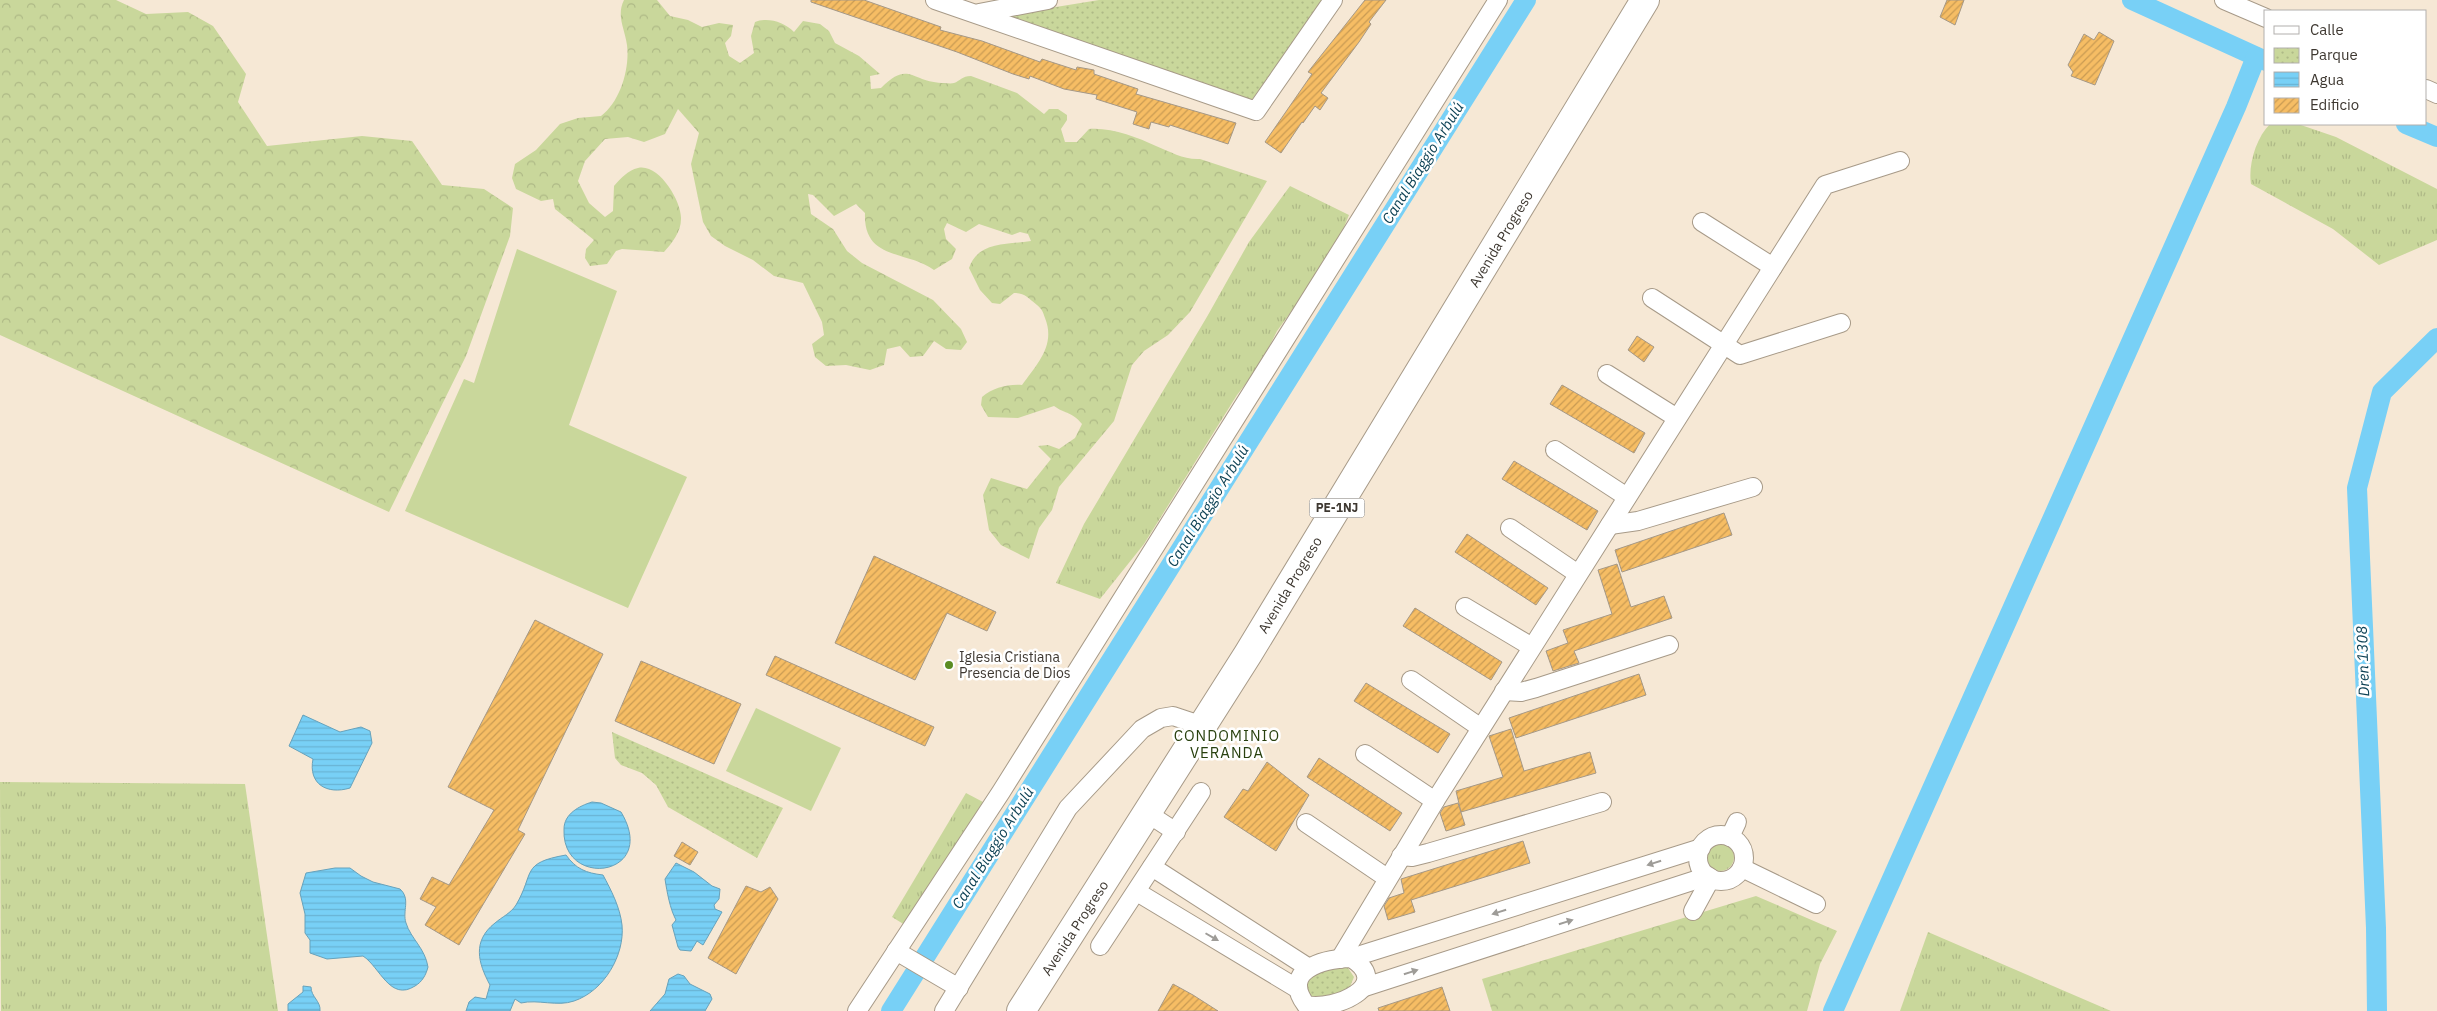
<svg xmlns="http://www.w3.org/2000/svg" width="2437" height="1011" font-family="'IBM Plex Sans',sans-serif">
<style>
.grass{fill:url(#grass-tufts)}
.forest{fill:url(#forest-crowns)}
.park{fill:url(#park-dots)}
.pitch{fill:#c9d79b}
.water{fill:url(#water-rules);stroke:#67a2bb}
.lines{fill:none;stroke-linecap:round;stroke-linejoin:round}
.canal{stroke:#78d0f6;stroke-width:20}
.building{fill:url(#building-hatch);stroke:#a59886}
.minor-casing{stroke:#a79a88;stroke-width:20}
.primary-casing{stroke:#a79a88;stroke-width:30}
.minor{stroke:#fff;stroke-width:18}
.primary{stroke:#fff;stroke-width:28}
.oneway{fill:#9e9c98}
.poi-dot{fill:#5b8c22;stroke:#fff;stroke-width:2}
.labels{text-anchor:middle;stroke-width:5;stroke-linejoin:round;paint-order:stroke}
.shield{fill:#fff;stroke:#78746f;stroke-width:1}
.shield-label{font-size:12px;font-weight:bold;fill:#3e3831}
.street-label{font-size:14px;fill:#3e3831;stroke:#fff}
.poi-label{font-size:14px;fill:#3e3831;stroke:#fff;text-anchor:start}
.water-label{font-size:15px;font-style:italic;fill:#0e4255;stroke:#fff}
.neighbourhood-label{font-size:15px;letter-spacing:1px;fill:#29410f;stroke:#fff}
</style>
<defs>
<pattern id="grass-tufts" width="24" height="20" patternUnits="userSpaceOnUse" patternTransform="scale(1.25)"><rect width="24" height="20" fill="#c9d79b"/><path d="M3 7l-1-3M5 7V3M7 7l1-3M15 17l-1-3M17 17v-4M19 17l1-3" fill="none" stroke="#aeb986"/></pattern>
<pattern id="forest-crowns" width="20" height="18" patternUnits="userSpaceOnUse" patternTransform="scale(1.25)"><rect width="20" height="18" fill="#c9d79b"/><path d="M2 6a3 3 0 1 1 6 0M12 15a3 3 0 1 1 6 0" fill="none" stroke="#aeb986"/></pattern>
<pattern id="park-dots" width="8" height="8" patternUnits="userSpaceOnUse" patternTransform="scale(1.25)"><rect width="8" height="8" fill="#c9d79b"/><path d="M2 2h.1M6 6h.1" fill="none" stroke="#aeb986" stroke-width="1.8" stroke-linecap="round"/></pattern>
<pattern id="water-rules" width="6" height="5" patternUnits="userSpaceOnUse" patternTransform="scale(1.25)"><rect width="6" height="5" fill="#78d0f6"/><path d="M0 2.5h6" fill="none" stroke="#69b3d3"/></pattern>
<pattern id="building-hatch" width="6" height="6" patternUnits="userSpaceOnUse" patternTransform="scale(1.25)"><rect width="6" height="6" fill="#f6bd64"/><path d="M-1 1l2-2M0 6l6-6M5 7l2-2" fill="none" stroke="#c99b53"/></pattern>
</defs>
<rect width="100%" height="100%" fill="#f6e8d5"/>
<g class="grass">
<path d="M2270,124H2298L2336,137L2437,189V240L2379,265L2333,229L2251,184C2248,165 2256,138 2270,124Z"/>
<path d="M1290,186L1349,215L1333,254L1277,331L1260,365L1237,395L1144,544L1100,599L1056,583L1084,524L1208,315L1249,242Z"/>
<path d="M0,782L245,784L278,1011H1Z"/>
<path d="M966,793L983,802L905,925L892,917Z"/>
<circle cx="1720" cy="857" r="14"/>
<path d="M1928,932L2111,1011H1900Z"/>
</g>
<g class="forest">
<path d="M0,0H116L146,14L188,12L213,26L246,74L238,102L267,146L362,136L412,141L442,185L484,189L513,208L510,236L466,356L389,512L0,335Z"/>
<path d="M624,0H657L670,16L688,20L702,27L719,23L733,25L731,36L725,43L729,56L740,63L754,53L751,36L755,22C768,17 784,22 794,32L803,21L820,24L829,31L835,43L859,56L880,74L870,76L871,89L881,88C909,60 911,82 942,83C945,83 951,84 954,83C960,81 962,76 971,76L1017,93L1044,114L1049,109H1058L1067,115V120L1061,129L1065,142H1077L1089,129C1110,127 1137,137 1156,146C1171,152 1184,160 1200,159L1267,181L1190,312L1168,335L1144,351L1132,365L1114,421L1059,487L1052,510L1039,528L1029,559L1001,545L989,530L983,495L991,478L1027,489L1051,459L1038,446L1048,445L1059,449L1075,438L1082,424C1071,411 1067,415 1054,406L1018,418L988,417L981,405L982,397C993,388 1007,384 1022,385C1037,364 1056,345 1045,318C1043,312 1042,309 1037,305C1028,298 1025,293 1014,293L1000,304L992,303L980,290L969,268C978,241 1008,245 1031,241L1028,234L1020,232L1012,235L979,224L966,232L947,223L944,229L946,239L956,249L952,259L934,270C907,250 863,261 865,213L856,204L834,216L813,195L808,194L811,214L833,229L847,251L862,263L933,300L961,329L967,342L961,350L946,349L934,341L923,356L910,357L900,346L887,349L884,365L870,370L846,365L826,366L815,357L812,344L824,335L822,322L803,283L774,276L753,260L725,246L711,236L703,222L691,164L699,133L678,109L665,134L644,142L628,137L605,139L585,161L578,181L589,203L605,217L613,211L614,186C620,179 628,170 638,168C659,163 682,202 681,219C681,232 672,243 664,252L622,249L616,251L607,264L590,266L585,258L586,249L594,240L555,209L553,199L541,201L516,189L512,178L515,164L536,150L560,124L578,118L601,116C620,102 630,69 627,45C625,29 616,16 624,0Z"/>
<path d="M1756,896L1837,931L1820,964L1807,1011H1492L1482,979Z"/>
</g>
<g class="park">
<path d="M1099,0H1323L1251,101L1006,15Z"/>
<path d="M612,732L783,808L757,858L668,807L656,785L642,773L621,765L615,758Z"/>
<path d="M1343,965L1348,968L1354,977L1349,989L1330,997L1312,999L1304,984L1313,975Z"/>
</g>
<g class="pitch">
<path d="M517,249L617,291L569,425L687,477L628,608L405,511L464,379L474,383Z"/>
<path d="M756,708L841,748L811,811L726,771Z"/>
</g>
<g class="water">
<path d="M303,715L340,732L361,727L370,731L372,743L350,788C327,795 308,784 313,759L289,746Z"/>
<path d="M592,802L601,803L621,812C660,877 561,890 564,829C564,814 579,806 592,802Z"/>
<path d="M566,855C576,869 586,873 603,875C611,890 620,907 622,925C625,955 604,991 574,1001C557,1007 538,999 521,1003L515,999L510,1011H466L469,1002L475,997L486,999L490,985C478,963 472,941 495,923C502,917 511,913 516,905C535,873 520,863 566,855Z"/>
<path d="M676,863L694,872L712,886L720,889L719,899L714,905L715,909L722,912L703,945L697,941L691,951L680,950L678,947L672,925L676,920C670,909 667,892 665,879Z"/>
<path d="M335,868H350L361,876L373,882L400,889C411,899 402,911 406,923C411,939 425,948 428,967C426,975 422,982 415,986C390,1002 380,967 363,956L327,959L310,953V940L305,933V914L300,893L306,873Z"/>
<path d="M678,974L684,976L690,984L710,994L712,999L705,1011H650L665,994L669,979Z"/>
<path d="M303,986L311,987C311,997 321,1001 320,1011H288V1004L303,992Z"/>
</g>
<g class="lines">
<g class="canal">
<path d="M2132,0L2266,61"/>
<path d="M2406,124L2437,137"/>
<path d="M891,1011L1526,0"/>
<path d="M1833,1011L2236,107L2256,57"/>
<path d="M2377,1011L2376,928L2357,488L2382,392L2437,338"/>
</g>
</g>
<g class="building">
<path d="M811,0H864L941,27L940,30L982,41L1040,62L1042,59L1076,70L1077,67L1094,70V74L1138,89L1136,94L1236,123L1228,144L1170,125L1169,127L1151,122L1149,129L1133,124L1137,112L1096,99L1097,95L1064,89L1030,76L1029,79L1013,74L957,52L811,2Z"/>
<path d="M1365,0H1386L1369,22L1371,24L1359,42L1321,93L1328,98L1320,110L1315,106L1303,123L1302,122L1281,153L1265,142L1312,74L1308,72Z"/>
<path d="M1947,0H1964L1955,25L1940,17Z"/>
<path d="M2099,32L2114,41L2095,85L2071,76L2073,72L2068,65L2084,34L2094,40Z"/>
<path d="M1637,336L1654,347L1644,362L1628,350Z"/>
<path d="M1562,385L1645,433L1634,453L1550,404Z"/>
<path d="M1514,461L1598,511L1587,530L1502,479Z"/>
<path d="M1724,513L1732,535L1622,572L1615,550Z"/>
<path d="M1467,534L1548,588L1536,605L1455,552Z"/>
<path d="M874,556L996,612L987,631L947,613L915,680L835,643Z"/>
<path d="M1617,564L1631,607L1664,596L1672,618L1574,651L1579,663L1553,671L1546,651L1568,643L1563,630L1612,614L1598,570Z"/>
<path d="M1415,608L1502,662L1491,680L1403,626Z"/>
<path d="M535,620L603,654L518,830L525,834L459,945L425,925L436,907L420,899L432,877L449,885L494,810L448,787Z"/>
<path d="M775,656L934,727L925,746L766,675Z"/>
<path d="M641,661L741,704L714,764L615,721Z"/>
<path d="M1639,674L1646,695L1516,738L1509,718Z"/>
<path d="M1366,683L1450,734L1438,753L1354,701Z"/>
<path d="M1511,729L1524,771L1590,752L1596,773L1461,812L1456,791L1503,777L1489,736Z"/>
<path d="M1319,758L1402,813L1390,831L1307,777Z"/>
<path d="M1267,762L1309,795L1276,851L1224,817L1243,789L1248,791Z"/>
<path d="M1458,803L1465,825L1446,831L1440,813L1444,807Z"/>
<path d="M1523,841L1530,863L1411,900L1415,912L1388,920L1384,906L1389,898L1404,893L1401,879Z"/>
<path d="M682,842L698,852L690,865L674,856Z"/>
<path d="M746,886L761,892L770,887L778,899L736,974L708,958Z"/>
<path d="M1173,984L1193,995L1218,1011H1158Z"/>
<path d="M1442,987L1450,1011H1379L1378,1008Z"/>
</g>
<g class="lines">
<g class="minor-casing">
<g id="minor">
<path d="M935,0L1256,111L1333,0"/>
<path d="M2224,0L2266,18"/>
<path d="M979,13L1048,0"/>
<path d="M2426,89L2437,94"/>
<path d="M1702,222L1773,267"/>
<path d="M1652,298L1740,355L1841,323"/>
<path d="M1607,374L1677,418"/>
<path d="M1555,450L1627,497"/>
<path d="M1610,525L1638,521L1753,487"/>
<path d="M1510,528L1578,574"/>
<path d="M1465,607L1532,647"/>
<path d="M1411,680L1481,728"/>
<path d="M1504,691L1521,692L1536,688L1669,645"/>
<path d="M1365,754L1435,801"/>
<path d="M1147,813L1176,832"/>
<path d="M1306,823L1387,878"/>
<circle cx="1721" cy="858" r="23"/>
<path d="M1730,837L1737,822"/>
<path d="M1401,856L1412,857L1428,853L1602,802"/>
<path d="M1152,867L1309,968"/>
<path d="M1742,868L1816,904"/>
<path d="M1137,892L1298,989"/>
<path d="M1693,911L1711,878"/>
<path d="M1100,946L1201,792"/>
<path d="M896,951L959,988"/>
<path d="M1351,958L1701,848"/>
<path d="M1351,958C1394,985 1336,1011 1306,1005C1280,970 1323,959 1351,958Z"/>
<path d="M1340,959L1435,801L1825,185L1900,161"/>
<path d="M1365,987L1708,876"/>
<path d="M857,1011L1001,792L1498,0"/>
<path d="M944,1011L1068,808L1142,729L1161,718L1173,716L1203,726"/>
</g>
</g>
<g class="primary-casing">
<path id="primary" d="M1021,1011L1248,654L1645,0"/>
</g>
<use href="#minor" class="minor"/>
<use href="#primary" class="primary"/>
</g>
<defs><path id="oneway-solid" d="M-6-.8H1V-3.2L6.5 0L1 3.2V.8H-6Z" transform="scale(1.25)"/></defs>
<g class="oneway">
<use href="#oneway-solid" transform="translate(1654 863) rotate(162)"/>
<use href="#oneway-solid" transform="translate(1499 912) rotate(163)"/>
<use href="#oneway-solid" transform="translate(1566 922) rotate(-18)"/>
<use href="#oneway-solid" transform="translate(1212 937) rotate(30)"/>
<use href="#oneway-solid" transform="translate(1411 972) rotate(-18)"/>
</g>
<circle class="poi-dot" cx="949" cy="665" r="5"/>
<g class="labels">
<rect class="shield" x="1309.5" y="498.5" width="55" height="19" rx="4"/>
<g class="shield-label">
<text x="1337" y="512">PE-1NJ</text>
</g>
<g class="street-label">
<text transform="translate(1501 239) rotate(-59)" y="5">Avenida Progreso</text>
<text transform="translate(1290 585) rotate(-59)" y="5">Avenida Progreso</text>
<text transform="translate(1075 928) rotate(-57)" y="5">Avenida Progreso</text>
</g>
<g class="poi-label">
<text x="959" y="662">Iglesia Cristiana<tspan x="959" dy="16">Presencia de Dios</tspan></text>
</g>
<g class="water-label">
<text transform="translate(1423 163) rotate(-58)" y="5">Canal Biaggio Arbulú</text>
<text transform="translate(1208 506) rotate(-58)" y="5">Canal Biaggio Arbulú</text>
<text transform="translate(2363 661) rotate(-92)" y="5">Dren 1308</text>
<text transform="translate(993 848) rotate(-58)" y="5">Canal Biaggio Arbulú</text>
</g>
<g class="neighbourhood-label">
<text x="1227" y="741">CONDOMINIO<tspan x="1227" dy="17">VERANDA</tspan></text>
</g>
</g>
<rect x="2264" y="10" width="162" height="115" fill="#ffffff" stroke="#b2afad"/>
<rect x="2274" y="26" width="25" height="8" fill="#ffffff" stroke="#b2afad"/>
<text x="2310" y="35" font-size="15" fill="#3e3831">Calle</text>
<rect x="2274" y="48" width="25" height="15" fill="url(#park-dots)" stroke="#b2afad"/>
<text x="2310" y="60" font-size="15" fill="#3e3831">Parque</text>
<rect x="2274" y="72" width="25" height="15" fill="url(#water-rules)" stroke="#b2afad"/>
<text x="2310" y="85" font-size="15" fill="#3e3831">Agua</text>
<rect x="2274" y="98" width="25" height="15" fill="url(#building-hatch)" stroke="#b2afad"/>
<text x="2310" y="110" font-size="15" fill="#3e3831">Edificio</text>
</svg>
